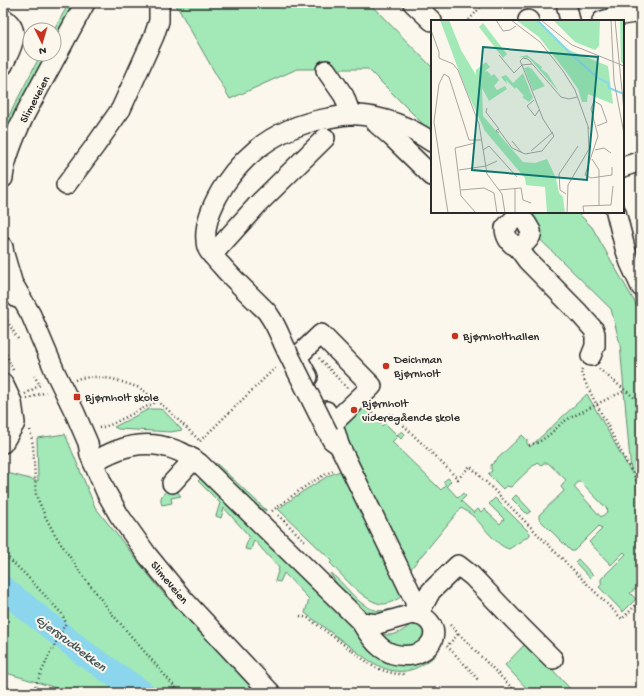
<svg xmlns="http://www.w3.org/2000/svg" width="644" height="696" font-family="'Gochi Hand',sans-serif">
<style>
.green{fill:#a2e9b7;stroke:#668a71;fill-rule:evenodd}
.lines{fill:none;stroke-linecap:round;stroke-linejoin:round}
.river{stroke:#8bd6ec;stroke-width:26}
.minor-casing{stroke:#2b2b2b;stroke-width:22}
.path{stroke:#2b2b2b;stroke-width:2.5;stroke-dasharray:1 3;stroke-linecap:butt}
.minor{stroke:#fbf7ec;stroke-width:19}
.minor-bridge-casing{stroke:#2b2b2b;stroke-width:22;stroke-linecap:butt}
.minor-bridge{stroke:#fbf7ec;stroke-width:19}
.poi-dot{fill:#c8321e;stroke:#fbf7ec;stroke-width:1.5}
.labels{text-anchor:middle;stroke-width:4;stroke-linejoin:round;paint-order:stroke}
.street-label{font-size:12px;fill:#2b2b2b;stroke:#fbf7ec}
.poi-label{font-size:12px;fill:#2b2b2b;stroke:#fbf7ec;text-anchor:start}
.water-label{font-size:13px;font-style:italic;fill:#43565b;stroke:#fbf7ec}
.inset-river{fill:none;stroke:#8bd6ec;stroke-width:2}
.inset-road{fill:none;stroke:#a8a59f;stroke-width:1}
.view{fill:#0f766e;fill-opacity:0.15;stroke:#0f766e;stroke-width:2}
.inset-edge{fill:none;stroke:#2b2b2b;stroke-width:2}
</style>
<rect width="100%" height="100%" fill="#fbf7ec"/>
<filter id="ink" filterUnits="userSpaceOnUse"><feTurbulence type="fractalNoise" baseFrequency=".025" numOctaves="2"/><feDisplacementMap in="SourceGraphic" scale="8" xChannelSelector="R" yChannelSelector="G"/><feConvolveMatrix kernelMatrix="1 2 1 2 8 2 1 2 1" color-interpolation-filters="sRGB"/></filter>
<g filter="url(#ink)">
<g class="green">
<path d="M69,3H76L54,44V30Z"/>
<path d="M175,3H369L432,67V133L368,69H297L230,99Z"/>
<path d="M41,54H49L9,131L4,129L3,127Z"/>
<path d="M512,212H577L592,227L641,313V594L635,589L630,593L636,599L623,612L599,587L602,584L601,582V579L626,554L624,552L611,565L589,542L602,529L599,526L574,551H571L539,519V515L564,491L561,487L566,480L548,463H544L541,465L537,462L513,485L511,487L506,486L503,489L488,474L492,471L491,469V465L520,437L522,435L527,440V444L530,447L587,394L631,472L620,344L611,309ZM578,482H581L608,510L606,513L601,517L574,487Z"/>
<path d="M364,408L382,426L385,423L397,435L402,431L405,434L401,439L398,436L392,442L441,490L446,485L443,482L448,478L451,481L447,486L458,498L463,493L466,496L461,501L474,513L478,509L481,512L484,509L500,524L504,519L489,504L495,498L530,533V535L509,549C494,545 482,522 469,513C467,511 464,510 461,508L409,571L341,430Z"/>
<path d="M149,409H159L163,410L182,430L171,432L118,429L114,427Z"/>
<path d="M65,434L95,507L163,593L258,693H73L3,672V472L38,481L37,438Z"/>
<path d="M216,463L266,510V511L248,500L213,467Z"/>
<path d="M342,470L403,596C397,599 390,604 383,604C366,604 342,575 330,563L332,561L278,509L302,492L328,476Z"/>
<path d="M202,477L384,657L432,652L436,655C401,685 380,669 349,646C334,635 320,624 305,613L309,599L284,573L280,582L275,581L279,568L254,540L251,550L245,549L249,536L224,508L221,518L216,516L220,503L198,481Z"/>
<path d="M169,490H176L181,496L171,498L172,503L162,505C159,498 162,493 169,490Z"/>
<path d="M516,495L531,511L527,514L512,499Z"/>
<path d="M578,559L593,575L590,578L575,562Z"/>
<path d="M330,573C349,585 363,619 391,609L393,611L376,616L362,612L341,591Z"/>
<path d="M413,623C435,626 422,650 398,646C397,646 393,645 392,645C388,642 383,637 380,634C389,636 397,635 405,629C408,627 409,625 413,623Z"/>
<path d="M527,642L574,693H531L505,665Z"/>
</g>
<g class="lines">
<path class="river" d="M3,589L85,654L142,693"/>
<g class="minor-casing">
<g id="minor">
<path d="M413,3L432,21"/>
<path d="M566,3L570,21"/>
<path d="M3,18C23,31 11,48 3,65"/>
<path d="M528,20L529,21"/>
<path d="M602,21L622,15L641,12"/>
<path d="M326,70L344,96L351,115"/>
<path d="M372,118L377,124L392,137L432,176"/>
<path d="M623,167L641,161"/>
<path d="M3,178C5,157 16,133 25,114L85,3"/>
<path d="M66,185L95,146L121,109L154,36L159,21V3"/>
<path d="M616,212L625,248L630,263L641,287"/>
<path d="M515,218C521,218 525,220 528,226C529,228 530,229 531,231C533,238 523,246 517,246C509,245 505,234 505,228Z"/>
<path d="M516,245L527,260L579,313L594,330L595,334V346L591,356"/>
<path d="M3,247L4,254L17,298"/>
<path d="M212,255L258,204L325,138"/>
<path d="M15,287L31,315L56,374L75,413L88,443L90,455L93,462L106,492L119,515L148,556L184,600L271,693"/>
<path d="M287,351C281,339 277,326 269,315C267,311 263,308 259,304C246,291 233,279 221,265C217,261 213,256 209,251C207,248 206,244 206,240C204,222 215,199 225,184C250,147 286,125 329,118C339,116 349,114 359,115C385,117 411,128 432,142"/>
<path d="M308,377L297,357L321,334L372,386L333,423"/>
<path d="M3,383L12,402L15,423L3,443"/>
<path d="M326,411C333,423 336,432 339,445"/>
<path d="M330,436L332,440L339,445L344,455L414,599L418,615"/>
<path d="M93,462C101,458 109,453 118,450C146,439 175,445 199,463L361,622C373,642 385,659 412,655C418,654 426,650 430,644C441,629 426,612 409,615L378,624L361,622"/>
<path d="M172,483L194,459"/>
<path d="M418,615L431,591L458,565L472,576L513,619L553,659"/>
</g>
</g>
<g class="path">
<path d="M469,20L484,3"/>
<path d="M3,314L18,339"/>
<path d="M3,347L13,370"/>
<path d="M319,358L347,388"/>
<path d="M582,369L581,372L585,382L627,463L641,488"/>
<path d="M599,369L641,403"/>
<path d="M75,380L80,378L96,377L113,379L140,388L167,409L200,441"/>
<path d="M25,394L40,385L34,376"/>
<path d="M27,399L46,392"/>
<path d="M369,410L381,422L391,413L458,479L470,466L622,619L641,600"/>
<path d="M99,428L110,425L158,401"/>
<path d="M30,430L33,445L36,495L46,518L54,533L80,572L113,615L180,693"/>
<path d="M200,441L277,366"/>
<path d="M529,445L539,442L549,435L563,422L570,418L613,396L621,393L625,390"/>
<path d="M272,511C291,497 313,479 335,470"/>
<path d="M278,515L282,519L306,542"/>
<path d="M3,553L25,574L62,614L66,623L47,660L32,693"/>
<path d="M300,616L308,618L374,667L388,672L397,674H405"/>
<path d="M450,625L517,693"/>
<path d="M449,644L458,634"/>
<path d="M447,646L472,672L478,680"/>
<path d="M3,686L33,693"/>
</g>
<use href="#minor" class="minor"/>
<g class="minor-bridge-casing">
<path id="minor-bridge" d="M287,351L328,433"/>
</g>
<use href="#minor-bridge" class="minor-bridge"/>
</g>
</g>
<g class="poi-dot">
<circle cx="455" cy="336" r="4"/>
<circle cx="386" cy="366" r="4"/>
<rect x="73" y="393" width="8" height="8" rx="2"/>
<circle cx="354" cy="410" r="4"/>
</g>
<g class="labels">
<g class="street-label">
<text transform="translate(34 99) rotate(-62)" y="4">Slimeveien</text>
<text transform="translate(170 582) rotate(50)" y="4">Slimeveien</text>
</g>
<g class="poi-label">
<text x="463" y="340">Bjørnholthallen</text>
<text x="394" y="363">Deichman<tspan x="394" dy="14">Bjørnholt</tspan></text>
<text x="85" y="401">Bjørnholt skole</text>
<text x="362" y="407">Bjørnholt<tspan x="362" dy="14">videregående skole</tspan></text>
</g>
<g class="water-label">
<text transform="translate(72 642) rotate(37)" y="5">Gjersrudbekken</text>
</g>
</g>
<g transform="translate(431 20)">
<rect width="193" height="193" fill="#fbf7ec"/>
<path d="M9,0H18L30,30L45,55V50L55,42L59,47L53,52L56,51L60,55L58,57L63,54L68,60L63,66L66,70L74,66L76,69L58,81L51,68L52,96L92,142L104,143L116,139L125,158L128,173L132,177L134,193H116L114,167L95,165L94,158L54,111L35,70ZM85,0H107L138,30L177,46L182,84L157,74L156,82H151L147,69L136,53L108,17ZM122,0H169L168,26L164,30L144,22ZM189,0H193V44L190,42ZM52,3L76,34L72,38L48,7ZM96,35L111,47L110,49L116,53L128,72L98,38L88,37ZM97,47L101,49L114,66L102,71L93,48ZM92,53L102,78L98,82L91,77L93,76L85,67L84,69L75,60L76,64L70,57L75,55L82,63Z" fill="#a2e9b7"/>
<path class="inset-river" d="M106,0L141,35L167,58L177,63L178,68L193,74"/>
<path class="inset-road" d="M65,0L72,11L79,10L85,6M80,0L109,22L132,51L144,70L158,109M110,0L141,25L193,46M180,0L183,61L193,114M184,0L193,91M0,10L8,32V38M68,35L83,53L91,45M8,38L22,44L27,50L48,104L56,154L71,174L74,193M101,44L91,45L89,41L92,38L97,39L130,77L138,79L146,77M103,80L96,86L104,96L108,90M56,88L55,92L68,109M166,106L176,102L170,85L163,81L160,89L167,116L154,155L160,158L181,155V147M68,113L65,111L67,109L81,128L94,134L111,131L123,116L112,99L91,45M81,121L91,133M44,123L24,128L30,176L45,193M52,130L58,126L86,157M164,130L173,128L180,133M100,131L122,112M161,139L168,150V186M55,146L66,141M28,150L55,146M30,170L53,168L63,173M68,170L90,168L92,180L100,183M63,173L66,193M135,174L129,170L128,154L147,126M17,193L3,102L8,64L13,54L18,57L38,120H51M84,193V168M136,193L137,165L158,129L157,107M153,193L152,186L180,185L182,166"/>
<path class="view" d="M52,27L167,37L156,160L41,150Z"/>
<rect width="193" height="193" class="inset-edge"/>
</g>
<rect width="644" height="696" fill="none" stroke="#fbf7ec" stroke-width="16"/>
<rect x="8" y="8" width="628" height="680" fill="none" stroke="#2b2b2b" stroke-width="1.5" filter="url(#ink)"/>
<g transform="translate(42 42) rotate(175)"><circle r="19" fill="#fbf7ec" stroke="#a8a59f"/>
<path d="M0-3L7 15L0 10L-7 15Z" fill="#c8321e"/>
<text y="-6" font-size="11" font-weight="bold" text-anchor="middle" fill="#2b2b2b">N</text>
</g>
</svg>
